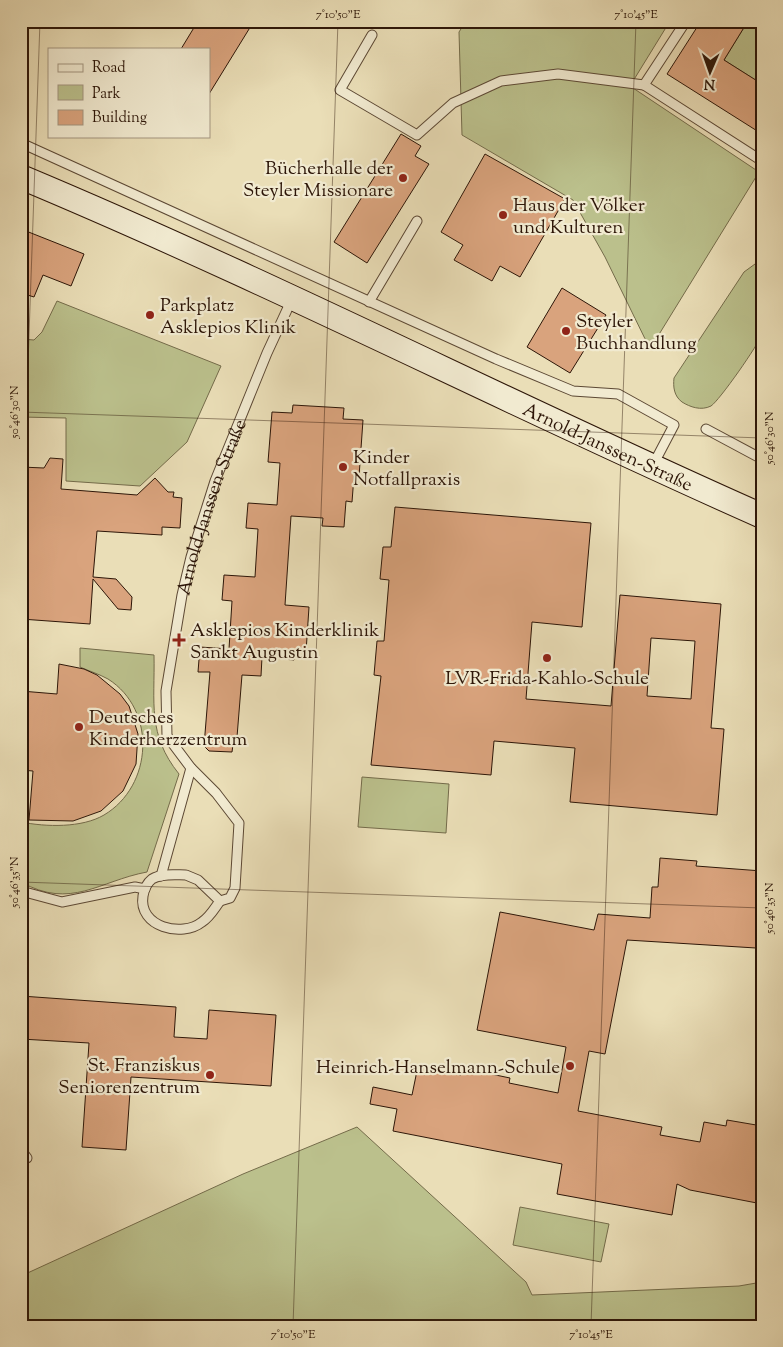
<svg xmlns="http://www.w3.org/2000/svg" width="783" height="1347" font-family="'Sorts Mill Goudy',serif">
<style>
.green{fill:#bbc08c;stroke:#746b4a}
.building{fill:#d9a37d;stroke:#2d1608;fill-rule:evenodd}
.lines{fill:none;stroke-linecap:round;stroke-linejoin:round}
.service-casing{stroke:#5c4834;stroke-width:11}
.secondary-casing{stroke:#2d1608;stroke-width:26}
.service{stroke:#f1ead0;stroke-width:9}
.secondary{stroke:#f1ead0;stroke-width:24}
.ticks{fill:none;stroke:#2d1608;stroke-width:1;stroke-opacity:0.45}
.poi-dot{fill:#8f2418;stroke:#f1ead0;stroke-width:2}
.labels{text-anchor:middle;stroke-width:4.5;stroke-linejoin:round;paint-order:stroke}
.poi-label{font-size:19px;fill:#2d1608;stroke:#f1ead0;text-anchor:start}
.street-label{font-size:19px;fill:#2d1608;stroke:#f1ead0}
.neatline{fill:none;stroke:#2d1608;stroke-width:2}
.ticks-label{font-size:12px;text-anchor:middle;fill:#2d1608}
</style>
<rect width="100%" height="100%" fill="#eadeb7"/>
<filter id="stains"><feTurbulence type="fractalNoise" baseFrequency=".004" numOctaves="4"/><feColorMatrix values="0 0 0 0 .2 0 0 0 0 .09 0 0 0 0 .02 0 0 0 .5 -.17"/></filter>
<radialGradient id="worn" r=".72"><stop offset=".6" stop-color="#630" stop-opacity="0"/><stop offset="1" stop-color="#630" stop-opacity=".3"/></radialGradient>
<g class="green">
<path d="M466,21H670L630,86L759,172L650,349L605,257L573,200L462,135L459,32Z"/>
<path d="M748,21H762V84L724,60Z"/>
<path d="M755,264L762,265C762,282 765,320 762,334C759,344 719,401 711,406C701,411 690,407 682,402C674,396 673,387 674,378L744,272Z"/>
<path d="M57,301L221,366L187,442L140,486L66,481V418L21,417V339L34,340L42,332Z"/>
<path d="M80,648L154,655C155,703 147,734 179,774L147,872C99,881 71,910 21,882V822C46,827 82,828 104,815C153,786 157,710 108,679C99,674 89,671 80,667Z"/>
<path d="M362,777L449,784L446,833L358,827Z"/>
<path d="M357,1127L526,1282L532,1295L739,1286L762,1282V1326H21V1276L243,1174Z"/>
<path d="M520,1207L609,1224L601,1262L513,1245Z"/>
</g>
<g class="building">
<path d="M198,21H254L209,94V49H181Z"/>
<path d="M701,21H748L724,60L762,84V134L667,74Z"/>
<path d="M401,134L421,146L415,156L429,164L367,263L334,242Z"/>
<path d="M485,154L565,199L520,277L500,266L492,281L454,260L463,245L441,232Z"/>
<path d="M21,229L84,254L71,286L43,275L34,297L21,293Z"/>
<path d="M562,288L606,315L570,373L527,347Z"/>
<path d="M293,405L344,408L343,419L363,420L359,477L354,476L352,502L346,501L344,527L322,526L323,518L291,516L285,605L309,607L306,652L295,651L294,660L262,657L261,676L242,675L237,737H234L232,752L209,751L204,746L210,672H198L200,647L229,649L232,601L222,600L224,575L255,577L258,529L246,528L248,503L277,505L280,463L268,462L272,412L292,413Z"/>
<path d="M50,458L63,459L61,489L137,495L155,478L168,492H174L173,497L182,498L180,528L162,527V535L97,531L93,577L116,579L132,597L131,610L118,609L93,579L90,624L21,619V467L44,468Z"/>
<path d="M395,507L591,523L582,627L532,622L526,699L611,706L620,595L721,604L711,728L724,729L717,815L570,802L575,748L494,741L491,775L371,765L381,676L374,675L377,641H384L389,580L380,579L383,547H391ZM651,638L695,641L691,699L647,696Z"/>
<path d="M59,664L84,669L97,675L120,694L129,706L138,734L136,764L123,791L101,811L73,821L29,820L33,771L21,770V691L57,694Z"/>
<path d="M660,858L697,861L696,866L762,871V938L757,937L756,948L627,940L605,1054L589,1051L578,1111L662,1127L660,1135L700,1142L704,1122L726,1126L727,1120L762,1126V1204L690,1190L677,1184L672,1215L557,1194L562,1164L393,1131L397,1109L370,1104L373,1087L412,1095L418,1066L461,1075L462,1068L510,1078L509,1083L558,1093L566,1047L477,1030L500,912L594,930L598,914L650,918L652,887H658Z"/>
<path d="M21,996L176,1007L174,1037L207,1039L209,1010L276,1015L271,1086L131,1077L126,1150L82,1147L89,1043L21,1039Z"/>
</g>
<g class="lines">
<g class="service-casing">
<g id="service">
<path d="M686,21L644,85L762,161"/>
<path d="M372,35L340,90L417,135L453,103L501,81L558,74L644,85"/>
<path d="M21,143L496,359L573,391L618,394L674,425L653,465"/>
<path d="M369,302L417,221"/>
<path d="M706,429L762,459"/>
<path d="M186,875L198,880L220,901C214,909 210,917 202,922C182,938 138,927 143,896C144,890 147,883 152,879C162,873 176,875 186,875Z"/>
<path d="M161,876L191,768"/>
<path d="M21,891L62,902L135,887L145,889"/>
<path id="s1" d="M220,901L230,898L235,888L239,823L216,793L191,768L167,736L166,691L182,595L191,557L215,481L267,353L292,299"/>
<path d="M21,1150L27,1158"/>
</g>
</g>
<g class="secondary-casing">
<g id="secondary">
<path id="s2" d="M21,177C272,282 513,406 762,516"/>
</g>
</g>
<use href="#service" class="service"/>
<use href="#secondary" class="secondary"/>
</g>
<path class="ticks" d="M21,412L762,438M21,564L40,21M21,882L762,908M293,1326L338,21M591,1326L636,21"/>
<g class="poi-dot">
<circle cx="403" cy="178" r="5"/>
<circle cx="503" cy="215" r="5"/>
<circle cx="150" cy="315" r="5"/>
<circle cx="566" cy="331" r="5"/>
<circle cx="343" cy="467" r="5"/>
<path d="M176.5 632.5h5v5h5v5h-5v5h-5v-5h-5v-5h5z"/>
<circle cx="547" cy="658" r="5"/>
<circle cx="79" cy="727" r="5"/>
<circle cx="570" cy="1066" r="5"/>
<circle cx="210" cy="1075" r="5"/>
</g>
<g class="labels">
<g class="poi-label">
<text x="393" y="174" text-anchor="end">Bücherhalle der<tspan x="393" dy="22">Steyler Missionare</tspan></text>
<text x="513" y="211">Haus der Völker<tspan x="513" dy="22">und Kulturen</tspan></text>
<text x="160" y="311">Parkplatz<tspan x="160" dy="22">Asklepios Klinik</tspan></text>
<text x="576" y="327">Steyler<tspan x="576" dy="22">Buchhandlung</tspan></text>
<text x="353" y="463">Kinder<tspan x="353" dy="22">Notfallpraxis</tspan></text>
<text x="190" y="636">Asklepios Kinderklinik<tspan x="190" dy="22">Sankt Augustin</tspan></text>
<text x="547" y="684" text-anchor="middle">LVR-Frida-Kahlo-Schule</text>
<text x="89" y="723">Deutsches<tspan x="89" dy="22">Kinderherzzentrum</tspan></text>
<text x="200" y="1071" text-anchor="end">St. Franziskus<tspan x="200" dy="22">Seniorenzentrum</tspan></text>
<text x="560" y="1073" text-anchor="end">Heinrich-Hanselmann-Schule</text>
</g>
<g class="street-label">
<text dy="7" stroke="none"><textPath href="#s2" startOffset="646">Arnold-Janssen-Straße</textPath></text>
<text dy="7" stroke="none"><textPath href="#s1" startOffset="435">Arnold-Janssen-Straße</textPath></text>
</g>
</g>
<rect width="783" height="1347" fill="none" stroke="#eadeb7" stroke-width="55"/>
<rect x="48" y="48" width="162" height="90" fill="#f1ead0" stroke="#a39580"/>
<rect x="58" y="64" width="25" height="8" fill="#f1ead0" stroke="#a39580"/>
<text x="92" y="72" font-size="15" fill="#2d1608">Road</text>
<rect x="58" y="85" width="25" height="15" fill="#bbc08c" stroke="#a39580"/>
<text x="92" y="98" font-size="15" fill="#2d1608">Park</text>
<rect x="58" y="110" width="25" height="15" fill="#d9a37d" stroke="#a39580"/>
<text x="92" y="122" font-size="15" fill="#2d1608">Building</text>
<g transform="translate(710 72) rotate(182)" stroke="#f1ead0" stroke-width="4" paint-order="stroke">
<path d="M0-4L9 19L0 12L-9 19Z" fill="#2d1608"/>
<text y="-8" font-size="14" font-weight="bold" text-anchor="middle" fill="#2d1608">N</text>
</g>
<rect x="28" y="28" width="728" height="1292" class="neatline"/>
<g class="ticks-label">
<text x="338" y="18">7°10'50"E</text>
<text x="636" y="18">7°10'45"E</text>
<text transform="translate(14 412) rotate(-90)" y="4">50°46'30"N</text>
<text transform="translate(769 438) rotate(-90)" y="4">50°46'30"N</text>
<text transform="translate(14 882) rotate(-90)" y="4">50°46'35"N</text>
<text transform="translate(769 908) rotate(-90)" y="4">50°46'35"N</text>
<text x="293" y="1338">7°10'50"E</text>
<text x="591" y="1338">7°10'45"E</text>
</g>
<rect width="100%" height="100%" filter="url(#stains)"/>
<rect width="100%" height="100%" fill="url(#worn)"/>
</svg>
